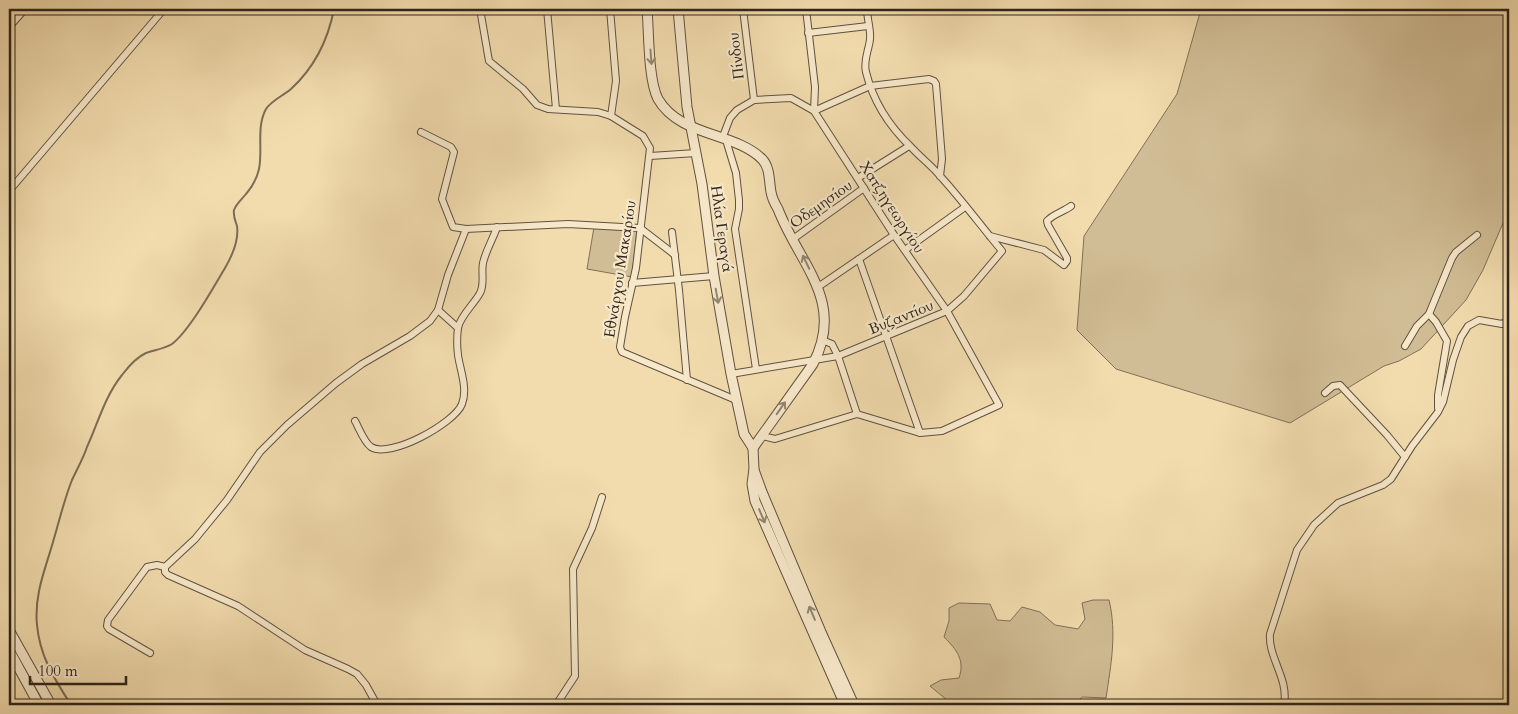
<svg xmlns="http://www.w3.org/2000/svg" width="1518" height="714" font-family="Cardo,serif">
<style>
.green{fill:#d1bd95;stroke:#807058}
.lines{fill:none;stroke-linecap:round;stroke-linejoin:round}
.stream{stroke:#7b6d55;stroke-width:2}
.minor-casing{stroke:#5f5240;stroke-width:8}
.tertiary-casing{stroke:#5f5240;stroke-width:11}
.minor{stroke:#f7e8ca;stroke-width:6}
.tertiary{stroke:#f7e8ca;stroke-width:9}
.oneway{stroke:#928672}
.labels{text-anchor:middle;stroke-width:4.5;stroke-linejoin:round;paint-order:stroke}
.street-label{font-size:15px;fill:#2e241b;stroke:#f7e8ca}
</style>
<rect width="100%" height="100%" fill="#f2dcae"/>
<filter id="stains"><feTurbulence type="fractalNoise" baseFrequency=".004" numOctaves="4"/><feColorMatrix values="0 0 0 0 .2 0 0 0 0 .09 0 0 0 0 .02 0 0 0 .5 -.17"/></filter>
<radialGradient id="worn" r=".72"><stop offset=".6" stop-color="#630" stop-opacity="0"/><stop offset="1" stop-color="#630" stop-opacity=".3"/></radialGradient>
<g class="green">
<path d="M1201,9H1509V209L1483,270L1466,300L1421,349L1399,361L1384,366L1290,423L1116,369L1077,330L1084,236L1177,94Z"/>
<path d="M594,227L637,229L632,277L587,269Z"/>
<path d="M1093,600H1109C1117,633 1111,665 1106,698L1082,697L1074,705H953L930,686L941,680L959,678C965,660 957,650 944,637L949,621V608L959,603L990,604L997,620L1010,621L1022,607L1040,612L1055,625L1078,629L1085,619L1082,603Z"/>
</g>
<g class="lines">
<path class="stream" d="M71,705C54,678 40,657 37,625C34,595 45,570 53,542C59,522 64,500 72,480C77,469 83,459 87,447C98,423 105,396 122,375C128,367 137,357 146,353C154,350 164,349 172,344C190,330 213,288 225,268C232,256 239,240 237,226C235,220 233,216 234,210C236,204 242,199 246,194C252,187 257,178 259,169C263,149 256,127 266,109C272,100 283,96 291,89C315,67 328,40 334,9"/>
<g class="minor-casing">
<g id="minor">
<path d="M480,9L489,61L523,89L537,105L548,109L598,112L611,116L643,136L650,148L636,268L625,317L620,347L622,352L736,400"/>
<path d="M547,9L556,109"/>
<path d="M610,9L616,81L611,116"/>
<path d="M743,9L754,100"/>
<path d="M9,27L25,9"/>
<path d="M808,33L868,26"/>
<path d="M421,132L451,147L454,152L442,199L453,227L466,229L568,224L640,228"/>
<path d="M722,139L730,118L737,110L754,100L791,98L814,111L870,86L929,79L934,81L936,84L942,159L940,176"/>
<path d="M726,140L736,173L739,200V209L735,229L756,369"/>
<path d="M650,156L696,153"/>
<path d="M858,178L909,146"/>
<path d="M9,191L164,9"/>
<path d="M640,228L675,255"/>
<path d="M672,232L679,290L687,380"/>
<path d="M990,236L1044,250L1064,265L1067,261V258L1048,225L1047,221C1053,214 1063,212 1071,206"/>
<path d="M793,239L864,188"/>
<path d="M905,250L965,207"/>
<path d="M859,259L920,433"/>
<path d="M632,283L714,276"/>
<path d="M818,287L894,235"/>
<path d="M438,310L458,328"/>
<path d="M1429,314L1436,322L1447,341L1438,395V408"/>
<path d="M822,340L832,344L838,356L857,414"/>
<path d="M1405,346L1417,326L1429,314L1452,258L1456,252L1477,235"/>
<path d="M731,374L838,356L947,311L964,296L1002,251C981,226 962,200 941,177C932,166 920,157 911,147C890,127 873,101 866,72C863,60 869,50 870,39C871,29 867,19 867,9"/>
<path d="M1325,393L1333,386L1340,385L1387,435L1405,457"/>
<path d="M355,421C359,428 364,442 371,447C390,459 455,423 462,404C468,388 460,370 458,355C457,347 457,336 458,328C460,316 475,303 480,293C485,284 481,272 483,263C486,250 493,239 497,227"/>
<path d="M762,436L775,439L857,414L920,433L942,431L999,405L947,311L894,235L814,111L815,87L806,9"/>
<path d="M150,653L109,629L107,626L108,620L147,567L157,565L165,567"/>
<path d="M377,705L366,685L357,674L348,669L305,650L238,606L168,575L165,572V567L195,539L227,500L260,452L287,425L336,383L362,364L410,336L430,321L438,310L448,275L466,229"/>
<path d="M556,705L575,676L573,569L592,528L602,497"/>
<path d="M1284,705C1289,678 1268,658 1270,634L1297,550L1314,525L1338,503L1383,485L1391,479L1412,446L1438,412L1443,402L1453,360L1461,337L1468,326L1479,320L1502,324L1509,320"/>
</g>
</g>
<g class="tertiary-casing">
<g id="tertiary">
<path d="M647,9C649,31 648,80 658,99C680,137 735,132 762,159C770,167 769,181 771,192C772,198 775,204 778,209C799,264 846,301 813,364L753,448"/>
<path d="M678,9L687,107L702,184L714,276L731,374L744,434L753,448"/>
<path d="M753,448L754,469L752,484L755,501L845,705"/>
<path d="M754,470L762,492L821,632L854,705"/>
<path d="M9,630L51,705"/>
<path d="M9,650L39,705"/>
</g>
</g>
<use href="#minor" class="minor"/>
<use href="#tertiary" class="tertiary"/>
</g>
<defs><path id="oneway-shaft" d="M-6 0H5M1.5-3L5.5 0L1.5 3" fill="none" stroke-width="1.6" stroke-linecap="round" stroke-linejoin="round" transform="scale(1.25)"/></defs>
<g class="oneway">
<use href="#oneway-shaft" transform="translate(651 57) rotate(86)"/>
<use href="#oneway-shaft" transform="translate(806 262) rotate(-116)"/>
<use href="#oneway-shaft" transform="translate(717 296) rotate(80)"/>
<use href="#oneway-shaft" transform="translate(781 408) rotate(-55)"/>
<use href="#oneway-shaft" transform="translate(762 516) rotate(67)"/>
<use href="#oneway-shaft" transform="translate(812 613) rotate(-113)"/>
</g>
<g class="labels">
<g class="street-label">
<text transform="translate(736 56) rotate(-97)" y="5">Πίνδου</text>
<text transform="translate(821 204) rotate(-35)" y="5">Οδεμησίου</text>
<text transform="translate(892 207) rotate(57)" y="5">Χατζηγεωργίου</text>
<text transform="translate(722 229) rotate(82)" y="5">Ηλία Γεραγά</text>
<text transform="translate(620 269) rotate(-81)" y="5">Εθνάρχου Μακαρίου</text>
<text transform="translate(901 317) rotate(-22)" y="5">Βυζαντίου</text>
</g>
</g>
<rect width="1518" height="714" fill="none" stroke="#f2dcae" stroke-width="30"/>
<rect x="10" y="10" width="1498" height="694" fill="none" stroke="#2e241b" stroke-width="2.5"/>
<rect x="15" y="15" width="1488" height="684" fill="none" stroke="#2e241b"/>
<path d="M30 676v8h96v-8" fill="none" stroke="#2e241b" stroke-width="2.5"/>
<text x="38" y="676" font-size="15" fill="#2e241b" stroke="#f7e8ca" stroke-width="4" paint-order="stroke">100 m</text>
<rect width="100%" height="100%" filter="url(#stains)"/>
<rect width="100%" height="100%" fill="url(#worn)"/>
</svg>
